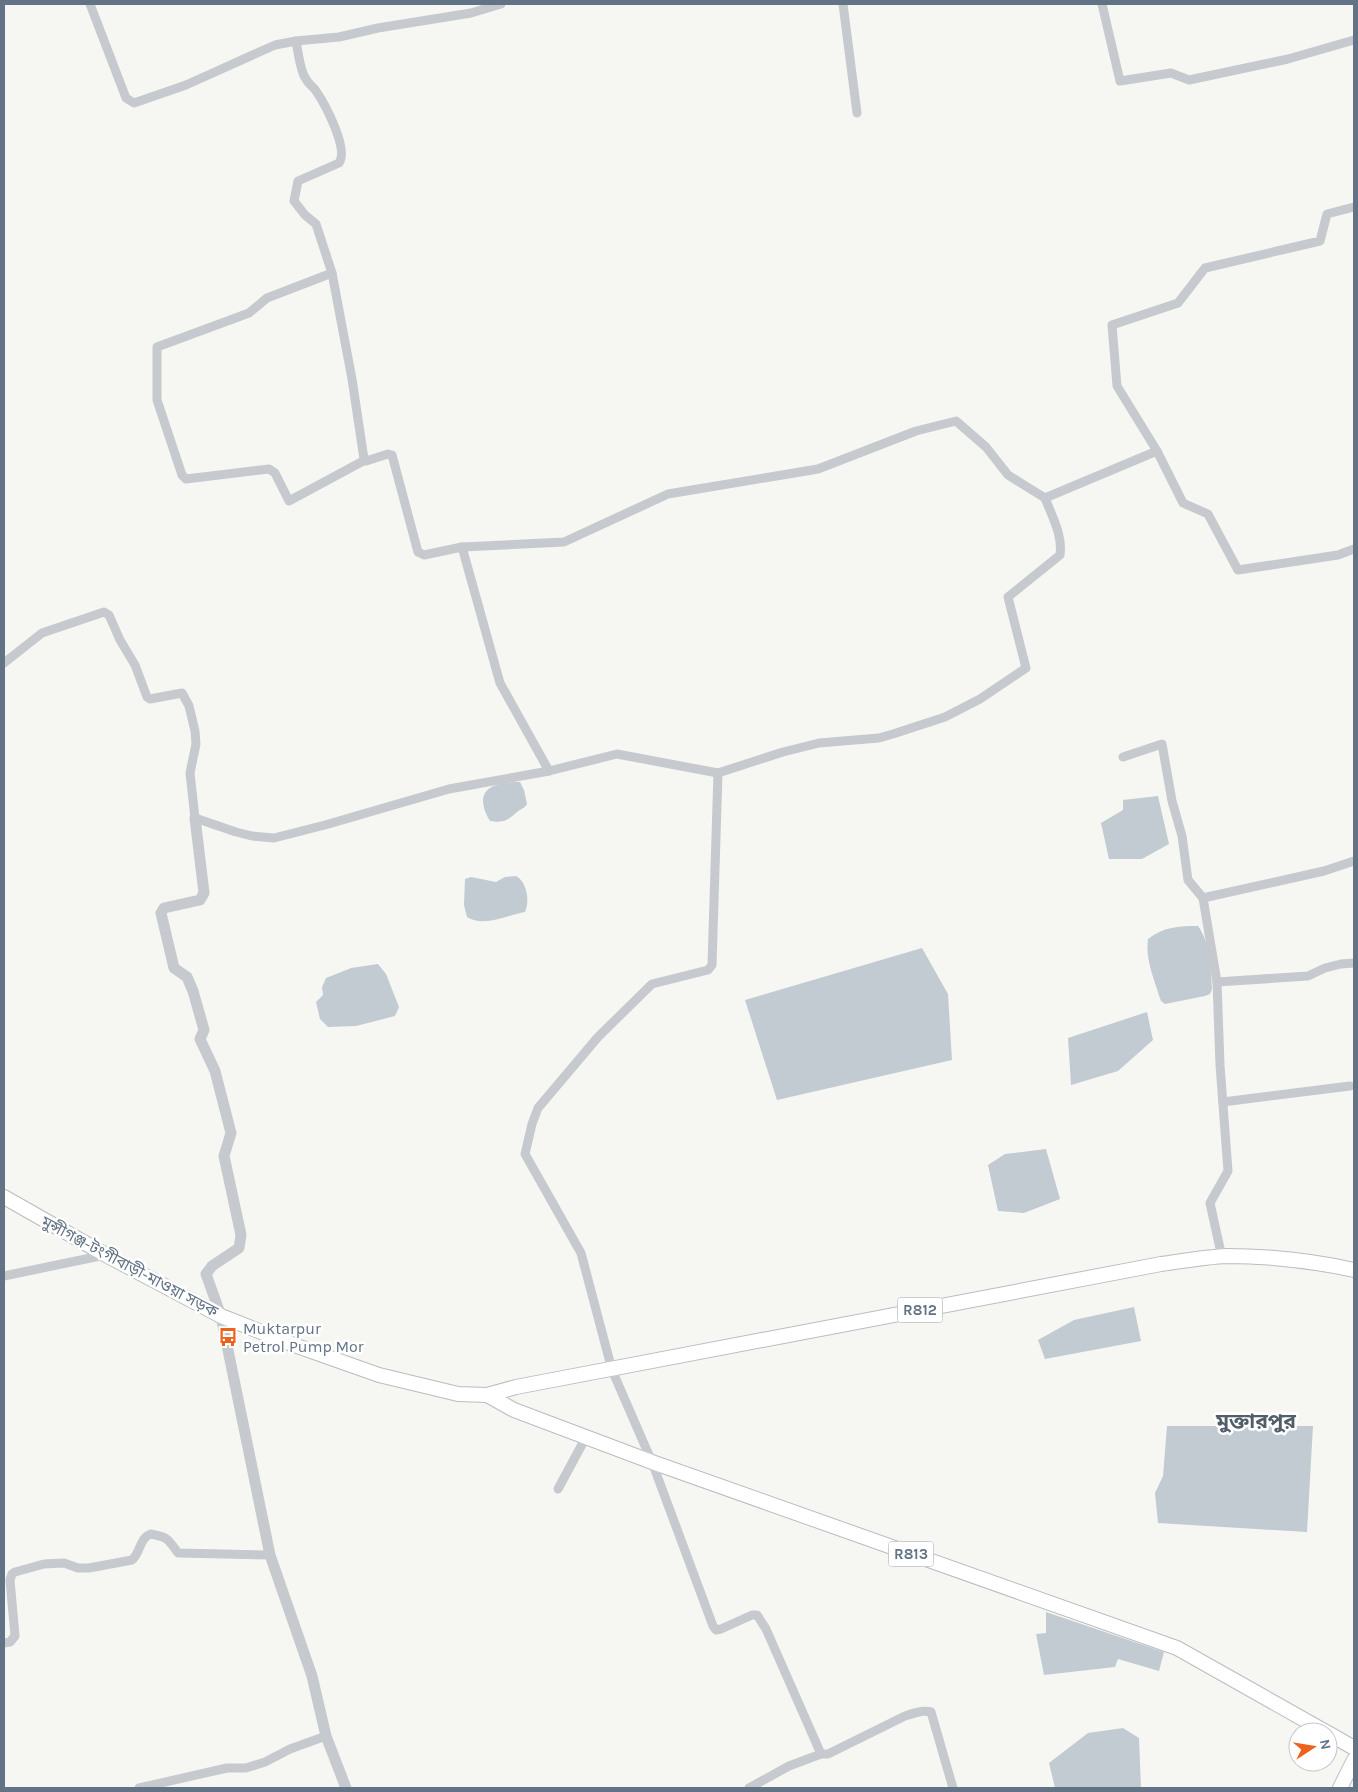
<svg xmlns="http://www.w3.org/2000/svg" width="1358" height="1792" font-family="Karla,'Noto Sans Bengali',sans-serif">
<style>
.water{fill:#c2cbd1}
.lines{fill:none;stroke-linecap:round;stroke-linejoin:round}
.primary-casing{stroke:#b9bcc0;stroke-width:16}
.minor{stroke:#c6c9cd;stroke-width:9}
.tertiary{stroke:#c6c9cd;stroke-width:11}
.primary{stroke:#fff;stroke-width:14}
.labels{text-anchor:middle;stroke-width:5;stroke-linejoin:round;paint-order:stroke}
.shield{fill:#fff;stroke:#929daa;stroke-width:1}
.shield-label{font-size:15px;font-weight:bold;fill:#637386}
.street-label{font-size:16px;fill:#637386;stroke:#fff}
.poi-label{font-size:16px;fill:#637386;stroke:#fff;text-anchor:start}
.district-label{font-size:21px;font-weight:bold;fill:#525d6a;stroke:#fff}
</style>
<rect width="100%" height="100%" fill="#f6f7f3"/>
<g class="water">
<path d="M514,782H520L524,790L527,804C524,809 520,809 517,812C507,821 504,823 490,821C484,811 478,796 490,788C496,784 507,783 514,782Z"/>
<path d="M1158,796L1169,844L1142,859H1109L1101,823L1123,810V800Z"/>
<path d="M516,876C527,882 530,901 525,912C507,915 484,928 467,917L464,905L465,879L471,877L496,882L505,877Z"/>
<path d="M1198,926C1210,942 1211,969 1212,989L1210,994L1205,996L1165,1004L1161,1001C1155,982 1145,959 1148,939C1163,927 1179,926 1198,926Z"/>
<path d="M922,948L948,994L952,1060L777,1100L745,1000Z"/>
<path d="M378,964L386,974L399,1007L395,1016L356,1026L328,1027L320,1019L316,1002L323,995L322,987L326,978L351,968Z"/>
<path d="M1147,1012L1153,1040L1118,1071L1071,1085L1068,1038Z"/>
<path d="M1046,1149L1060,1199L1024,1213L998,1211L988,1165L1005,1154Z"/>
<path d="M1134,1307L1141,1341L1045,1359L1038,1340L1074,1320Z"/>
<path d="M1167,1426H1313L1307,1532L1158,1523L1155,1493L1163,1476Z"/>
<path d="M1046,1612L1164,1652L1159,1671L1118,1659L1115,1667L1044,1675L1036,1634L1046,1633Z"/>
<path d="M1123,1728L1139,1738L1141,1788H1055L1049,1763L1088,1733Z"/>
</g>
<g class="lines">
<g class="primary-casing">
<g id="primary">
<path d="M4,1197L106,1255L221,1316L294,1345L379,1375L458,1394L487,1395L516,1387L1161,1264C1183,1261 1205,1257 1227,1256C1269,1256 1313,1261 1354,1270"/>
<path d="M487,1395L514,1410L652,1462L1177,1648L1326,1732"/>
<path d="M1328,1733L1354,1748"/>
<path d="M1340,1788L1354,1760"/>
</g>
</g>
<g class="minor">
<path d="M90,4L126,98L134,103L186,85L275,45L296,41L339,37L378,28L471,13L501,4"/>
<path d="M843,4L857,113"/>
<path d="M1102,4L1120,81L1171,73L1189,80L1288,59L1354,40"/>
<path d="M296,41C298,51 300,71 306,79C308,84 313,86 316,91C325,104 349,149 339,163L298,181L294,201L305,215L316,224L332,273L352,379L364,459L366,461L388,454L392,455L418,552L424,555L462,547L500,683L549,771"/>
<path d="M332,273L267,298L249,313L157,347V400L182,475L186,479L269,469L275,473L289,501L365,460"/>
<path d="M1157,451L1183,503L1208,514L1238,570L1338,555L1354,549"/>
<path d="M462,547L564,542L668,494L818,469L916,431L956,421L986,447L1008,475L1045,498"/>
<path d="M4,663L42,633L104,612L109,615L120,640L135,665L147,697L150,699L182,693L189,706L195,731L196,744L190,773L195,818L236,832L252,836L274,838L325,825L449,789L549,771L617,754L718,773"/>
<path d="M1123,757L1162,744L1172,801L1182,836L1188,880L1203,898L1217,982"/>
<path d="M1203,898L1324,871L1354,861"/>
<path d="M1223,1102L1350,1086"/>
<path d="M1227,1256L1221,1253L1210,1203L1228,1171L1220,1065L1217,982L1308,976L1325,968L1341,964L1354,963"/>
<path d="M4,1276L105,1255"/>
<path d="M558,1489L586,1437"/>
<path d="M4,1643L10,1642L15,1636L10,1580L12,1574L15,1572L44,1564L64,1563L78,1568H89L132,1560C141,1552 139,1538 151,1534C168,1537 168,1539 178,1553L270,1555"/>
<path d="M139,1788L227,1768H246L265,1762L290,1749L326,1736"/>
<path d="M749,1788L789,1766L821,1754"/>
<path d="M953,1788L931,1712C922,1710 914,1713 905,1716L828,1754H821L766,1629L757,1615H752L721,1629L716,1630L713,1626L652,1462L612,1370L581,1253L525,1154L532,1124L538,1108L598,1037L652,984L708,970L712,965L718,773L783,752L819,743L879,738L893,734L945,717L980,699L1026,668L1008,597L1060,555C1063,536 1052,516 1045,498L1157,451L1117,386L1112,325L1178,303L1205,268L1320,241L1327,214L1354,207"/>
</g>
<path class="tertiary" d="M195,818L204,893L200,900L164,908L161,913L174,968L187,977L193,991L204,1030L200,1039L215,1071L231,1133L224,1156L241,1235L239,1248L212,1266L206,1274L221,1316L270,1555L312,1676L326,1736L346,1788"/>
<use href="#primary" class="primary"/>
</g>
<defs>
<g id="bus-bare" transform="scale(1.5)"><path d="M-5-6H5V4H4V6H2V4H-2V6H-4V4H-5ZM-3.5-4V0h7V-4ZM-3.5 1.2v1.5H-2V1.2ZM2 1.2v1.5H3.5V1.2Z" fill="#ee631b" stroke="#fff" stroke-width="2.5" paint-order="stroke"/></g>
</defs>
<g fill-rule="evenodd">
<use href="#bus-bare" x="228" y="1337"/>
</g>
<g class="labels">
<g class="shield">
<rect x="897.5" y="1297.5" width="45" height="25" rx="4"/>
<rect x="888.5" y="1541.5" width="45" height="25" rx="4"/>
</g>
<g class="shield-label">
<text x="920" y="1315">R812</text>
<text x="911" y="1559">R813</text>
</g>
<g class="street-label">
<text transform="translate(130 1266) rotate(28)" y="6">মুন্সীগঞ্জ-টংগীবাড়ী-মাওয়া সড়ক</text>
</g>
<g class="poi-label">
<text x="243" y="1334">Muktarpur<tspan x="243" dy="18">Petrol Pump Mor</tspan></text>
</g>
<g class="district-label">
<text x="1256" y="1428">মুক্তারপুর</text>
</g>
</g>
<rect width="1358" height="1792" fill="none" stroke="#637386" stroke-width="10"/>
<g transform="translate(1313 1747) rotate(78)"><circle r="24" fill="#ffffff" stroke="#c1c7cf"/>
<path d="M0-4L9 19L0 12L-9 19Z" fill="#ee631b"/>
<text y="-8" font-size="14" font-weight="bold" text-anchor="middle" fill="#637386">N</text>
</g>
</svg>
